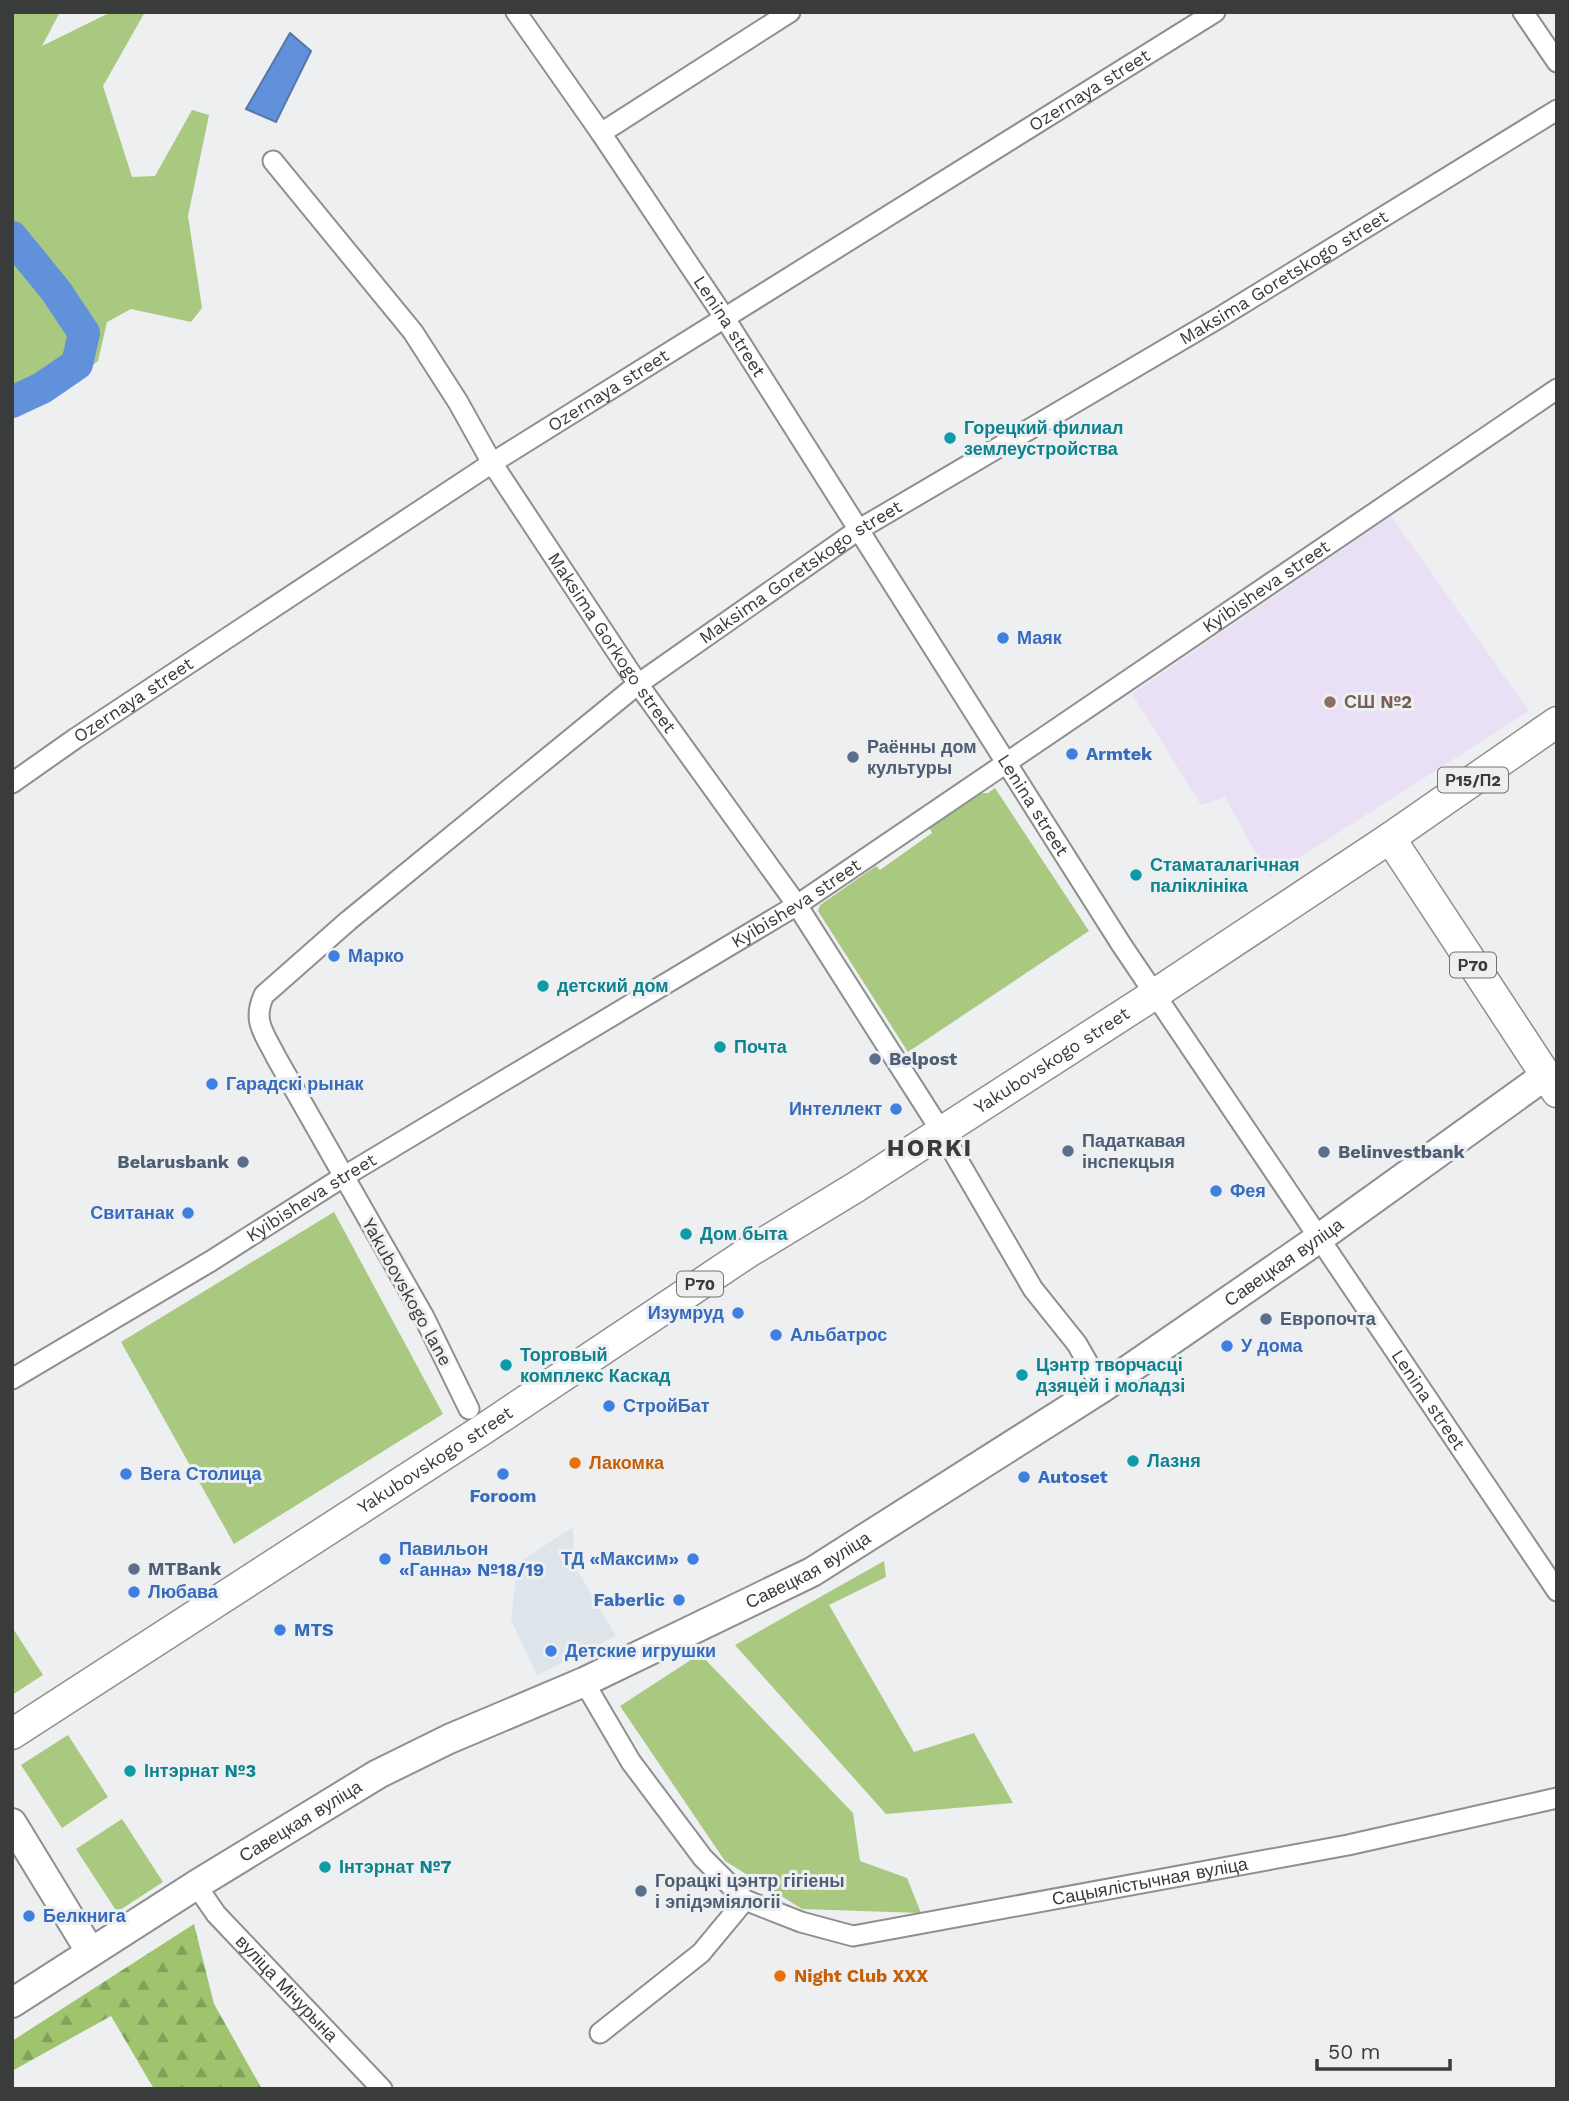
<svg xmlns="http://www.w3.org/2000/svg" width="1569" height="2101" font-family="'Work Sans',sans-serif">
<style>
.built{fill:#dde4ea}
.education{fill:#eae0f5}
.green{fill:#a8c97f}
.forest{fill:url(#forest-firs)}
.water{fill:#6091da;stroke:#57a;stroke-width:2}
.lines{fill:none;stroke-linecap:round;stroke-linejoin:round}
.river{stroke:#6091da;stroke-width:32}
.minor-casing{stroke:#8e8f90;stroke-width:23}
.secondary-casing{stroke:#8e8f90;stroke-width:32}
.primary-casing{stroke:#8e8f90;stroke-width:33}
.minor{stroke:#fff;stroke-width:19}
.secondary{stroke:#fff;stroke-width:28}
.primary{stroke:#fff;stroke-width:30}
.culture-dot{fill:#0f9aa8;stroke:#eeeff0;stroke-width:2.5}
.shop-dot{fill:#3f7fe0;stroke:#eeeff0;stroke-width:2.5}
.education-dot{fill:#8d6e63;stroke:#eeeff0;stroke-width:2.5}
.service-dot{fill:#5c6f8a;stroke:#eeeff0;stroke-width:2.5}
.food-dot{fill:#e8710a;stroke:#eeeff0;stroke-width:2.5}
.labels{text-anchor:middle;stroke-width:6;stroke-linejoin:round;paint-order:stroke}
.shield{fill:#eeeff0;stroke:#707171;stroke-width:2}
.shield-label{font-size:16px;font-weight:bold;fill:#3a3b3b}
.street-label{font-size:18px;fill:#3a3b3b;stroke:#eeeff0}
.culture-label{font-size:18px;font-weight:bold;fill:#0d838f;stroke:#eeeff0;text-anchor:start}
.shop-label{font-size:18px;font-weight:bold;fill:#366cbe;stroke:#eeeff0;text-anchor:start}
.education-label{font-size:18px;font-weight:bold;fill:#785e54;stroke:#eeeff0;text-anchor:start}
.service-label{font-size:18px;font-weight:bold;fill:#4e5e75;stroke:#eeeff0;text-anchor:start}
.food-label{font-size:18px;font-weight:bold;fill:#c56008;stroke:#eeeff0;text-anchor:start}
.district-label{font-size:24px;font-weight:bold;letter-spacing:2px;fill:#3a3b3b;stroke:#eeeff0}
</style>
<defs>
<pattern id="forest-firs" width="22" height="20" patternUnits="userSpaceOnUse" patternTransform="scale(1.75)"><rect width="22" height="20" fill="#9fc46d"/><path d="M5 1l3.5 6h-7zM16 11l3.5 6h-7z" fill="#83a05b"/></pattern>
</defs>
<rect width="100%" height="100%" fill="#eeeff0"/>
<path class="built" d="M573,1527L574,1565L616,1636L537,1675L511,1620L518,1563Z"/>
<path class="education" d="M1391,516L1529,711L1269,877L1225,797L1201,805L1132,694Z"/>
<g class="green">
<path d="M12,12H60L42,46L111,12H145L103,86L132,177L155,176L192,110L209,115L188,216L202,308L191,322L131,309L107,322L98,361L67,384L12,393Z"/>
<path d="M995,788L1089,931L908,1052L818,911L820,905L876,866L880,870L932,833L929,827L981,793H988Z"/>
<path d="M334,1212L443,1414L234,1544L121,1342Z"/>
<path d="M884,1561L886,1577L829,1605L914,1752L974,1733L1013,1803L886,1814L735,1645Z"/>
<path d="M12,1627L43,1675L12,1695Z"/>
<path d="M700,1654L853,1813L860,1861L907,1878L921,1913L802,1909L725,1861L620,1706Z"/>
<path d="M68,1735L108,1797L62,1828L21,1765Z"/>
<path d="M122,1819L163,1882L117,1912L76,1849Z"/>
</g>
<path class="forest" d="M194,1924L214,2004L262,2089H154L111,2016L12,2071V2041Z"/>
<path class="water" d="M290,33L311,51L276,122L246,109Z"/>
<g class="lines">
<path class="river" d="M12,237L56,291L84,333L77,364L42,388L12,402"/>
<g class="minor-casing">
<g id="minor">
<path id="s1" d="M516,12L601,133L724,317L1121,944L1557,1591"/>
<path d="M1523,12L1557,62"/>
<path d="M601,133L790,12"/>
<path id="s2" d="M273,161L413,332L458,402L492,463L638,684L797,905L941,1131L1033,1289L1077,1344L1102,1388"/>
<path id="s3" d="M12,783L76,738L492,463L1215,12"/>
<path id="s4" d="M12,1379L211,1261L343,1177L797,905L1557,389"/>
<path id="s5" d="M469,1409L424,1317L276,1057C264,1033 252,1021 264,995L348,921L638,684L858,530L1222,316L1557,110"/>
<path id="s6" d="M584,1682L631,1762L703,1858L745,1900L801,1922L853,1936L1348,1845L1557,1798"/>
<path id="s7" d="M196,1885L216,1914L382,2089"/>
<path d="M600,2033L701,1953L745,1900"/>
</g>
</g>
<g class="secondary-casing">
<g id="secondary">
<path d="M12,1823L90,1951"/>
<path id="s8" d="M12,2003L196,1885L378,1774L449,1739L584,1682L812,1572L1102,1388L1318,1239L1546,1075"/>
</g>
</g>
<g class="primary-casing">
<g id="primary">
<path d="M1390,838L1557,1092"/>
<path id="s9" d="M12,1734L482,1430L747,1253L856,1187L1155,994L1390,838L1557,722"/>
</g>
</g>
<use href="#minor" class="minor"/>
<use href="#secondary" class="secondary"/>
<use href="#primary" class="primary"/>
</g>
<g class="culture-dot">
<circle cx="950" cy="438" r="7"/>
<circle cx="1136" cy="875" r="7"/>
<circle cx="543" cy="986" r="7"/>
<circle cx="720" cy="1047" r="7"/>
<circle cx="686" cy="1234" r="7"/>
<circle cx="506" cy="1365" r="7"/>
<circle cx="1022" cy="1375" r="7"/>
<circle cx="1133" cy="1461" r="7"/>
<circle cx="130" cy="1771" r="7"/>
<circle cx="325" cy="1867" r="7"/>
</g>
<g class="shop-dot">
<circle cx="1003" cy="638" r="7"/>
<circle cx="1072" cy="754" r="7"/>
<circle cx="334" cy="956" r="7"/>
<circle cx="212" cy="1084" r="7"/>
<circle cx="896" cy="1109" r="7"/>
<circle cx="1216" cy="1191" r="7"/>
<circle cx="188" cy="1213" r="7"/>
<circle cx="738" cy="1313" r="7"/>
<circle cx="776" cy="1335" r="7"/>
<circle cx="1227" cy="1346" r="7"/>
<circle cx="609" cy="1406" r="7"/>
<circle cx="126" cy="1474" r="7"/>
<circle cx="503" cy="1474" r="7"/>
<circle cx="1024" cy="1477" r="7"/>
<circle cx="385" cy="1559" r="7"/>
<circle cx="693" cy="1559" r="7"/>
<circle cx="134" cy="1592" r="7"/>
<circle cx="679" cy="1600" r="7"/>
<circle cx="280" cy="1630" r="7"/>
<circle cx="551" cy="1651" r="7"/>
<circle cx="29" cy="1916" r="7"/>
</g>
<circle class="education-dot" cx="1330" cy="702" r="7"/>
<g class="service-dot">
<circle cx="853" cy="757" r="7"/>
<circle cx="875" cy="1059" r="7"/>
<circle cx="1068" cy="1151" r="7"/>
<circle cx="1324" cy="1152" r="7"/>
<circle cx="243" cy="1162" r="7"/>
<circle cx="1266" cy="1319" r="7"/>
<circle cx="134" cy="1569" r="7"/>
<circle cx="641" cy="1891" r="7"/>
</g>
<g class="food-dot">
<circle cx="575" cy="1463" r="7"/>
<circle cx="780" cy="1976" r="7"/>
</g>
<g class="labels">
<g class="shield">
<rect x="1438" y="767.5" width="70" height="25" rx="5"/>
<rect x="1450" y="952.5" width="46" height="25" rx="5"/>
<rect x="677" y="1271.5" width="46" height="25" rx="5"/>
</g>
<g class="shield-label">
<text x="1473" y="786">Р15/П2</text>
<text x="1473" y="971">Р70</text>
<text x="700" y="1290">Р70</text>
</g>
<g class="street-label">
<text dy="6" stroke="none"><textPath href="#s3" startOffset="1281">Ozernaya street</textPath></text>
<text dy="6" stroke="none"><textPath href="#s5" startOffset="1718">Maksima Goretskogo street</textPath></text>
<text dy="6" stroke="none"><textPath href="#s1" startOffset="380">Lenina street</textPath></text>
<text dy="6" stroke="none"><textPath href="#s3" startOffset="714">Ozernaya street</textPath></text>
<text dy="6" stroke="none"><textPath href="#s5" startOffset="1152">Maksima Goretskogo street</textPath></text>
<text dy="6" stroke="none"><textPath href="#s4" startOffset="1484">Kyibisheva street</textPath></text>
<text dy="6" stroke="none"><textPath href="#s2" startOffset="590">Maksima Gorkogo street</textPath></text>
<text dy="6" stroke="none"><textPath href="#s3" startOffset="147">Ozernaya street</textPath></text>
<text dy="6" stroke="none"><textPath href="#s1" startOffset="947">Lenina street</textPath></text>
<text dy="6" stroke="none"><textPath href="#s4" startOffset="917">Kyibisheva street</textPath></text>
<text dy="6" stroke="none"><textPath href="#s9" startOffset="1239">Yakubovskogo street</textPath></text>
<text dy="6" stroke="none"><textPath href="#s4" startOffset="350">Kyibisheva street</textPath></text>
<text dy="6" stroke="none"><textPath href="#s8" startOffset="1475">Савецкая вуліца</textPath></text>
<text transform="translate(407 1292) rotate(61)" y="6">Yakubovskogo lane</text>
<text dy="6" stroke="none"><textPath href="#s1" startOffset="1661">Lenina street</textPath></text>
<text dy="6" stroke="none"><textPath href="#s9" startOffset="504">Yakubovskogo street</textPath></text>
<text dy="6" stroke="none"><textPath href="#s8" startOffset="908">Савецкая вуліца</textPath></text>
<text dy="6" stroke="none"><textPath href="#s8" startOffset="341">Савецкая вуліца</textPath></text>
<text dy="6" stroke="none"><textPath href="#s6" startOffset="688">Сацыялістычная вуліца</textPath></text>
<text dy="6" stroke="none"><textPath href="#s7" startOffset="138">вуліца Мічурына</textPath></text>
</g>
<g class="culture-label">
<text x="964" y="434">Горецкий филиал<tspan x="964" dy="21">землеустройства</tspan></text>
<text x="1150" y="871">Стаматалагічная<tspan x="1150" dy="21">паліклініка</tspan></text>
<text x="557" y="992">детский дом</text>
<text x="734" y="1053">Почта</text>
<text x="700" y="1240">Дом быта</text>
<text x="520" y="1361">Торговый<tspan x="520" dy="21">комплекс Каскад</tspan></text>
<text x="1036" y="1371">Цэнтр творчасці<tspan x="1036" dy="21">дзяцей і моладзі</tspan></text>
<text x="1147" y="1467">Лазня</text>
<text x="144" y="1777">Інтэрнат №3</text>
<text x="339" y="1873">Інтэрнат №7</text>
</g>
<g class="shop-label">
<text x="1017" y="644">Маяк</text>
<text x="1086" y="760">Armtek</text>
<text x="348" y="962">Марко</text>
<text x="226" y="1090">Гарадскі рынак</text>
<text x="882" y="1115" text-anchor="end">Интеллект</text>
<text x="1230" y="1197">Фея</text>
<text x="174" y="1219" text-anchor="end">Свитанак</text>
<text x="724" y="1319" text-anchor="end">Изумруд</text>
<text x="790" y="1341">Альбатрос</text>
<text x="1241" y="1352">У дома</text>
<text x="623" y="1412">СтройБат</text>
<text x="140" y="1480">Вега Столица</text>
<text x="1038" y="1483">Autoset</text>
<text x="503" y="1502" text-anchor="middle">Foroom</text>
<text x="399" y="1555">Павильон<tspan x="399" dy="21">«Ганна» №18/19</tspan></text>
<text x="679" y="1565" text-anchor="end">ТД «Максим»</text>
<text x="148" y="1598">Любава</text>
<text x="665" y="1606" text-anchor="end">Faberlic</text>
<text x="294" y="1636">MTS</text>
<text x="565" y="1657">Детские игрушки</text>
<text x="43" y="1922">Белкнига</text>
</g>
<g class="education-label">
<text x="1344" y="708">СШ №2</text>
</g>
<g class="service-label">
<text x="867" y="753">Раённы дом<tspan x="867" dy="21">культуры</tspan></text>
<text x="889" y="1065">Belpost</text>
<text x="1082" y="1147">Падаткавая<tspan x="1082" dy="21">інспекцыя</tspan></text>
<text x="1338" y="1158">Belinvestbank</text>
<text x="229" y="1168" text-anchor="end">Belarusbank</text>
<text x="1280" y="1325">Европочта</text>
<text x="148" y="1575">MTBank</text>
<text x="655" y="1887">Горацкі цэнтр гігіены<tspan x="655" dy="21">і эпідэміялогіі</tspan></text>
</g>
<g class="food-label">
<text x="589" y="1469">Лакомка</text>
<text x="794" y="1982">Night Club XXX</text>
</g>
<g class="district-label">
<text x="930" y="1156">HORKI</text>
</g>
</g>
<rect width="1569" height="2101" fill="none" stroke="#3a3b3b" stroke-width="28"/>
<path d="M1317 2059v10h133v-10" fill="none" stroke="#3a3b3b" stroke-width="3.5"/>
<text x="1328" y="2059" font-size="21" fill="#3a3b3b" stroke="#eeeff0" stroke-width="5" paint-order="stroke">50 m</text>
</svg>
